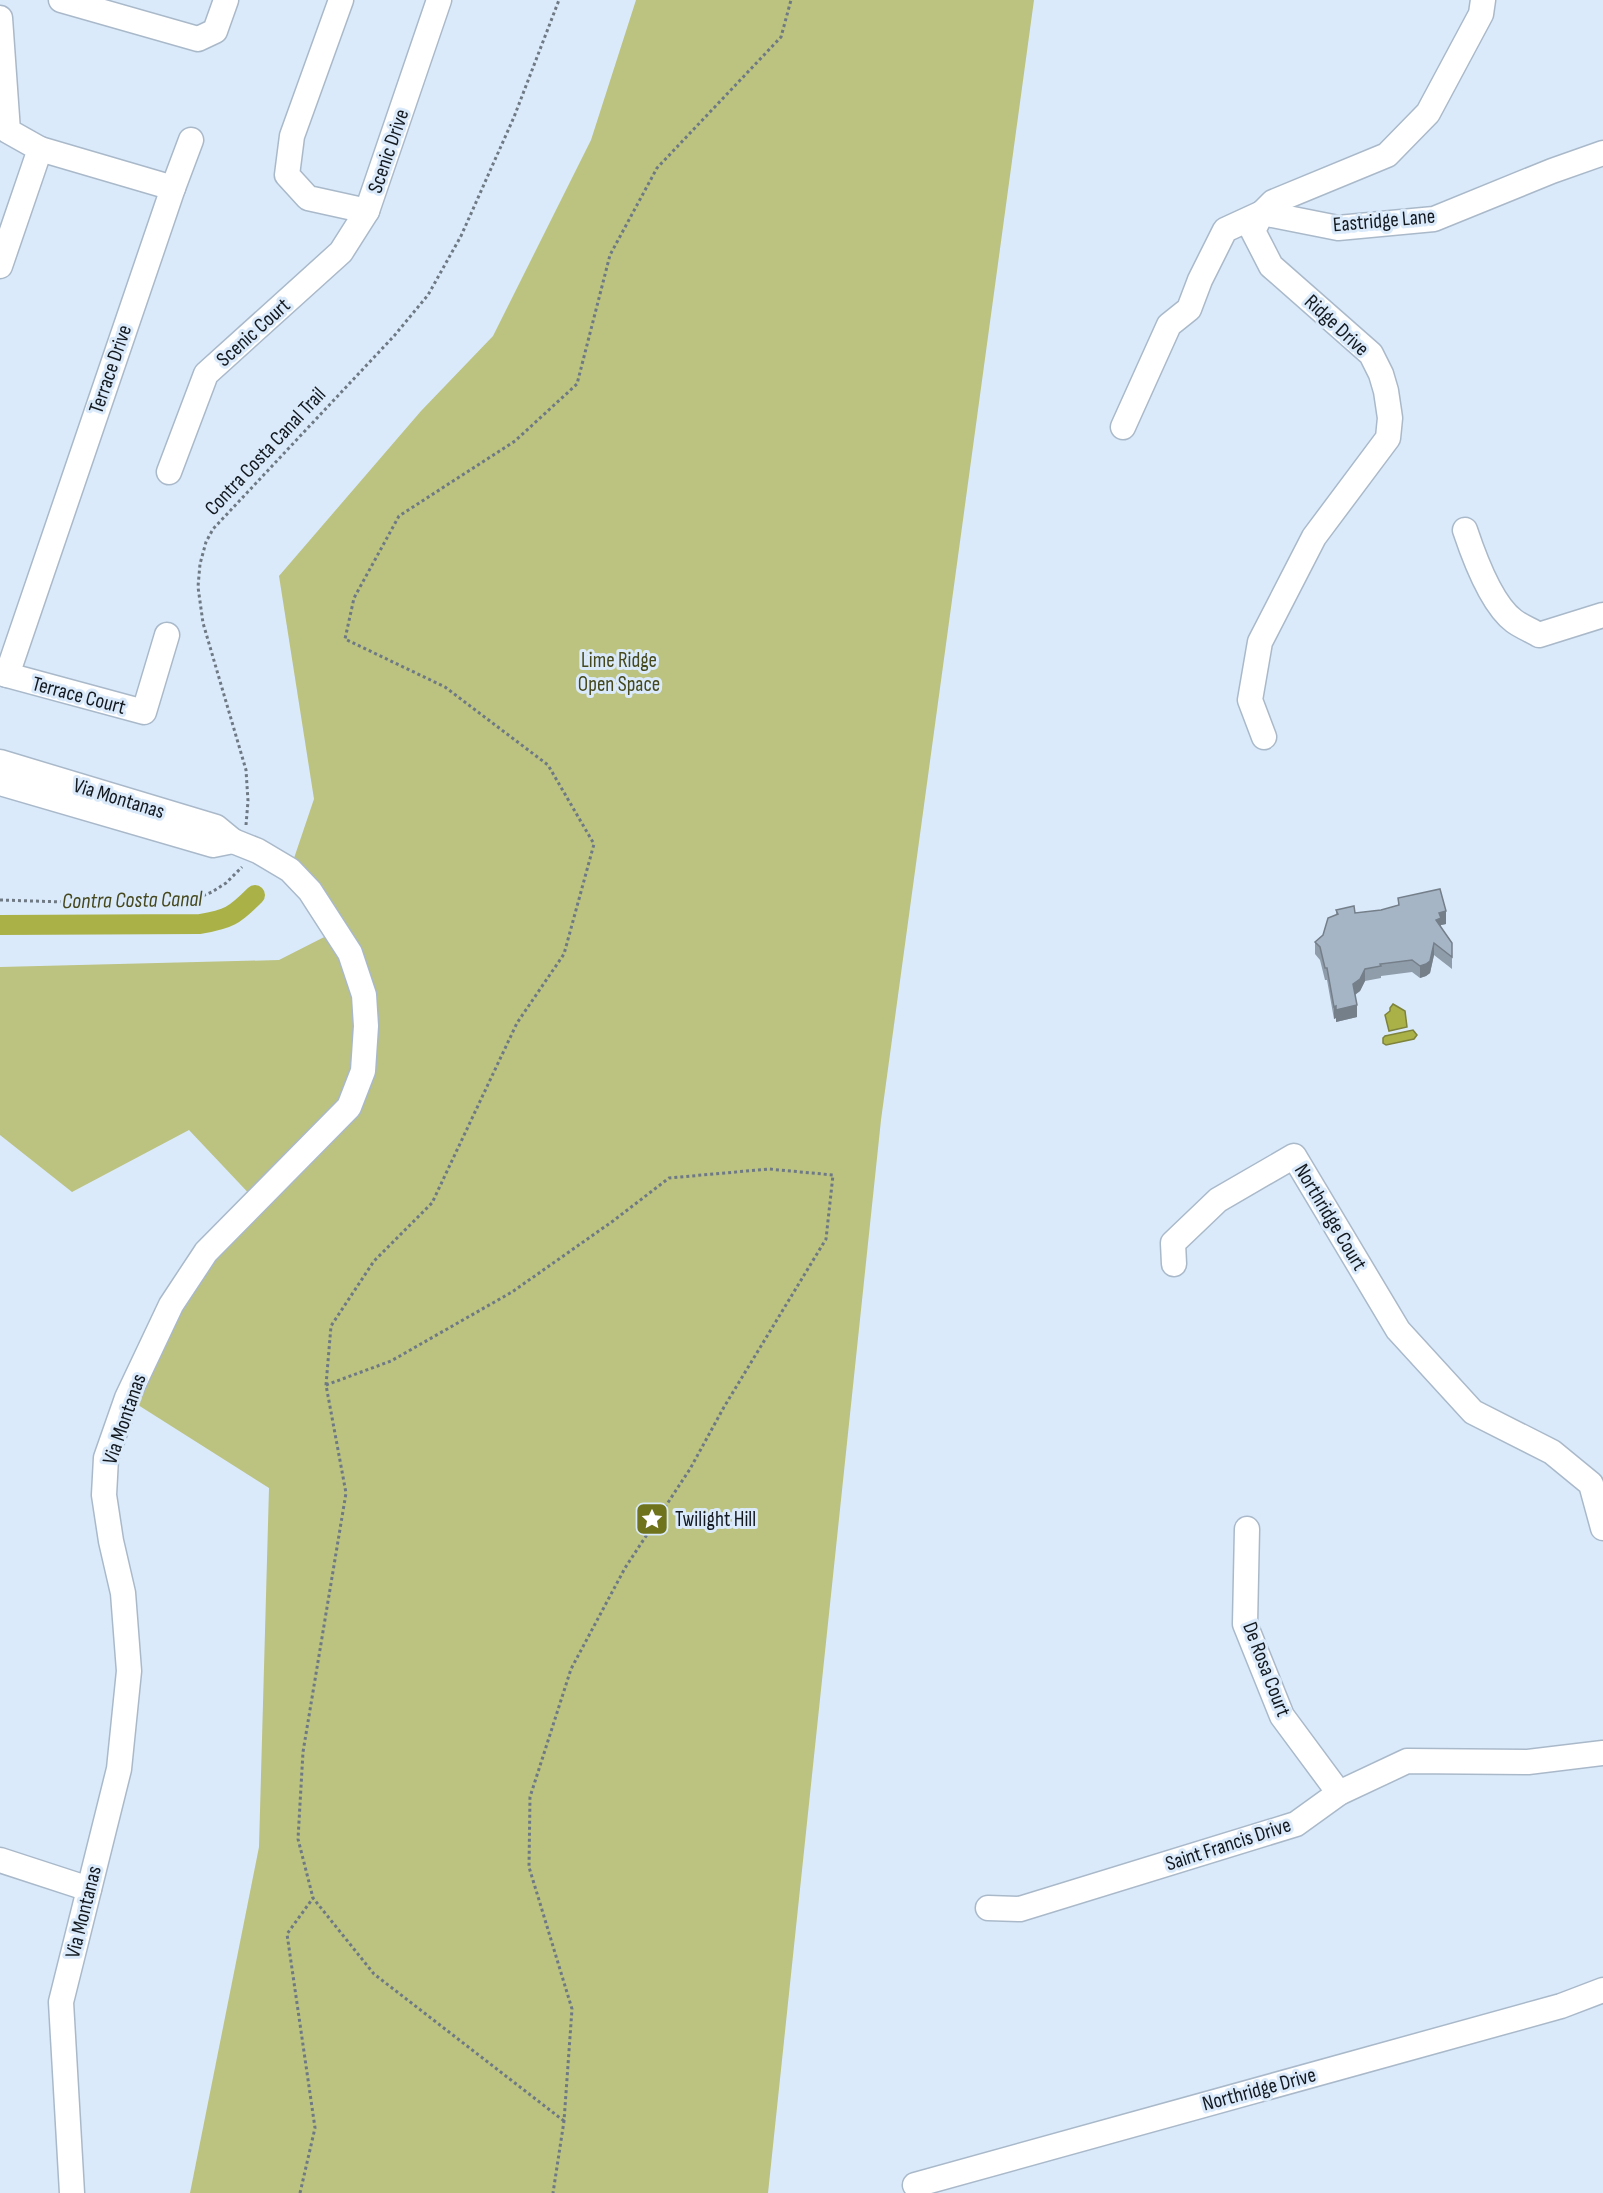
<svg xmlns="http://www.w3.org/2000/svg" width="1603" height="2193" font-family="'Sofia Sans Condensed',sans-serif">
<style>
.green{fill:#bcc280}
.water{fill:#aab147;stroke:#7d833b;stroke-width:1.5}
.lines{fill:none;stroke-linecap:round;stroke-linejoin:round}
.canal{stroke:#aab147;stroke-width:20}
.minor-casing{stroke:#aab9ca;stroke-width:27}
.path{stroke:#6e7984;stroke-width:3;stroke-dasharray:3 3;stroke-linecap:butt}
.minor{stroke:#fff;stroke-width:24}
.wall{fill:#8f9ca9}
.shaded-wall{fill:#747f8a}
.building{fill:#a6b5c5;stroke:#747f8a;stroke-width:1.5}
.labels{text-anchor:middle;stroke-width:6;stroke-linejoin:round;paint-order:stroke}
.street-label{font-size:21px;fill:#13191f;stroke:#daeafb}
.park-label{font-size:21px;fill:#45481c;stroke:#daeafb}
.poi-label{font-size:21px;fill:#13191f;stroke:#daeafb;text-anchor:start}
.water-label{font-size:22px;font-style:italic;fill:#46491e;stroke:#daeafb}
</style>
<rect width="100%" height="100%" fill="#daeafb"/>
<path class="green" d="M636,0H1034L881,1120L768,2193H190L259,1847L269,1488L127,1398L171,1305L256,1201L189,1130L72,1192L0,1135V967L279,960L336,931L290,870L314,799L279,576L421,411L493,336L591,140Z"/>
<g class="water">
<path d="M1393,1004L1405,1011L1407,1027L1389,1031L1385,1015L1390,1011V1008Z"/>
<path d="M1413,1030L1417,1035L1414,1039L1386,1045L1383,1043V1038L1385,1036Z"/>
</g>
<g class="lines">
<path class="canal" d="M0,925L200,924C229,919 234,916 255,895"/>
<g class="minor-casing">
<g id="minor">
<path d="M61,0L198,39L215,31L226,0"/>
<path d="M341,0L292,136L287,175L308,198L367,211"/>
<path d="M0,18L8,131L40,149L0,266"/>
<path d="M173,188L191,140"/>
<path d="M1123,427L1169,325L1189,309L1200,280L1225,230L1262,213L1338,228L1434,219L1552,171L1603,153"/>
<path d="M169,472L206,374L341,252L367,211L439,0"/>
<path d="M1465,530C1474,557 1491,604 1514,621C1522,627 1531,630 1539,635L1603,615"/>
<path d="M0,673L144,712L167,635"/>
<path d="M7,675L173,188L40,149"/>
<path d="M1264,737L1250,700L1260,642L1314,537L1388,438L1390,418L1386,391L1381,374L1371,354L1271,266L1253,231L1262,213L1273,202L1387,155L1428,113L1481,14L1483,0"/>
<path d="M0,762L216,827L233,841L213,845L0,783"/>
<path d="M1174,1264L1173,1243L1218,1200L1294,1156L1398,1330L1473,1412L1552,1452L1591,1484L1603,1528"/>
<path d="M1247,1529L1245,1624L1282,1716L1339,1793"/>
<path d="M0,1860L89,1889"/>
<path d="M988,1908L1020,1909L1296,1824L1339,1793L1407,1761L1528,1762L1603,1753"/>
<path d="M915,2185L1561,2006L1603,1990"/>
<path d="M72,2193L61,2002L119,1769L129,1671L123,1593L111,1541L104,1495L106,1458L127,1398L171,1305L206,1252L349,1107L363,1071L366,1026L364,995L350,953L310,891L290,870L258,851L233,841"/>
</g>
</g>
<g class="path">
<path d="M246,825L248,801L246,770L203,623L198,587L200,564L206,542L213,529L394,336L428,295L461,236L514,117L559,0"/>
<path d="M0,900L129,904L195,899L212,892L226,883L242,867"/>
<path d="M326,1385L391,1361L512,1292L613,1221L669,1178L769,1169L833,1175L826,1239L724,1407L690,1469L625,1568L571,1669L530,1797L529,1867L572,2009L564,2121L553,2193"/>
<path d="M564,2121L374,1974L313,1898L298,1839L303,1752L346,1493L326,1385L331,1326L374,1261L432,1203L517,1023L564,954L594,844L548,765L445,687L345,639L354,598L399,516L515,441L577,384L610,255L657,168L781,37L791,0"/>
<path d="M300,2193L315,2128L287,1934L313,1898"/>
</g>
<use href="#minor" class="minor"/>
</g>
<path class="wall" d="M1398,898L1446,924L1441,925V927L1452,943V969L1434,955L1430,973L1426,976L1420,978L1412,972L1381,976V978L1365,981L1360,991L1355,995L1357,1017L1336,1022V1018L1334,1019L1327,980H1325L1320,960L1315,954V942L1323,935L1336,915V910L1355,913L1381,910L1398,906Z"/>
<g class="shaded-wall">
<path d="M1446,911V924L1441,925V930L1436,920L1439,913Z"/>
<path d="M1434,943V955L1430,973L1426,976L1420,978V966Z"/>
<path d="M1365,969V981L1360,991L1353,996V984Z"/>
<path d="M1357,1005V1017L1336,1022V1010Z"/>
<path d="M1336,1006V1018L1334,1019V1007Z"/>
</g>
<path class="building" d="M1440,889L1446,911L1439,913L1441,918L1436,920L1452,943V957L1434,943L1430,961L1426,964L1420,966L1412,960L1380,964L1381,966L1365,969L1360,979L1353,984L1357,1005L1336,1010V1006L1334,1007L1327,968H1325L1320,947L1315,942L1323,935L1328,918L1338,914L1336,910L1354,906L1355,913L1381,910L1399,905L1398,898Z"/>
<defs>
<g id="sight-square" transform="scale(1.725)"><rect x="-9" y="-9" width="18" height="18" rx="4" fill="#6f731b" stroke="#daeafb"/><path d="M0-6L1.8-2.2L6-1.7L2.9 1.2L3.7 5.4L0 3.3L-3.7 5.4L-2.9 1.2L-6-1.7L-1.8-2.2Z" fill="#fff"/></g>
</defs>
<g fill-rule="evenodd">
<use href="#sight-square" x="652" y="1519"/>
</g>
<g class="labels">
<g class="street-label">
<text transform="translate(388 151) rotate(-71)" y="7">Scenic Drive</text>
<text transform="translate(1384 220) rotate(-5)" y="7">Eastridge Lane</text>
<text transform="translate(1337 325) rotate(43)" y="7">Ridge Drive</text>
<text transform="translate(253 332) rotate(-42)" y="7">Scenic Court</text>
<text transform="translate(110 369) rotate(-71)" y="7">Terrace Drive</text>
<text transform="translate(265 451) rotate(-47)" y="7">Contra Costa Canal Trail</text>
<text transform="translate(79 695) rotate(15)" y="7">Terrace Court</text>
<text transform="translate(119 798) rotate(17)" y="7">Via Montanas</text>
<text transform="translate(1331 1217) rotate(59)" y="7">Northridge Court</text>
<text transform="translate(124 1419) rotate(-71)" y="7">Via Montanas</text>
<text transform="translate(1267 1669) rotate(69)" y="7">De Rosa Court</text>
<text transform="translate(1228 1844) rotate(-18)" y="7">Saint Francis Drive</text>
<text transform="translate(83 1912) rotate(-76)" y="7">Via Montanas</text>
<text transform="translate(1259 2089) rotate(-15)" y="7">Northridge Drive</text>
</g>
<g class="park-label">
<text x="619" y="667">Lime Ridge<tspan x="619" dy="24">Open Space</tspan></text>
</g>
<g class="poi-label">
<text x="675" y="1526">Twilight Hill</text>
</g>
<g class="water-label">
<text transform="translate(132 899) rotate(-1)" y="8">Contra Costa Canal</text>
</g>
</g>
</svg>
